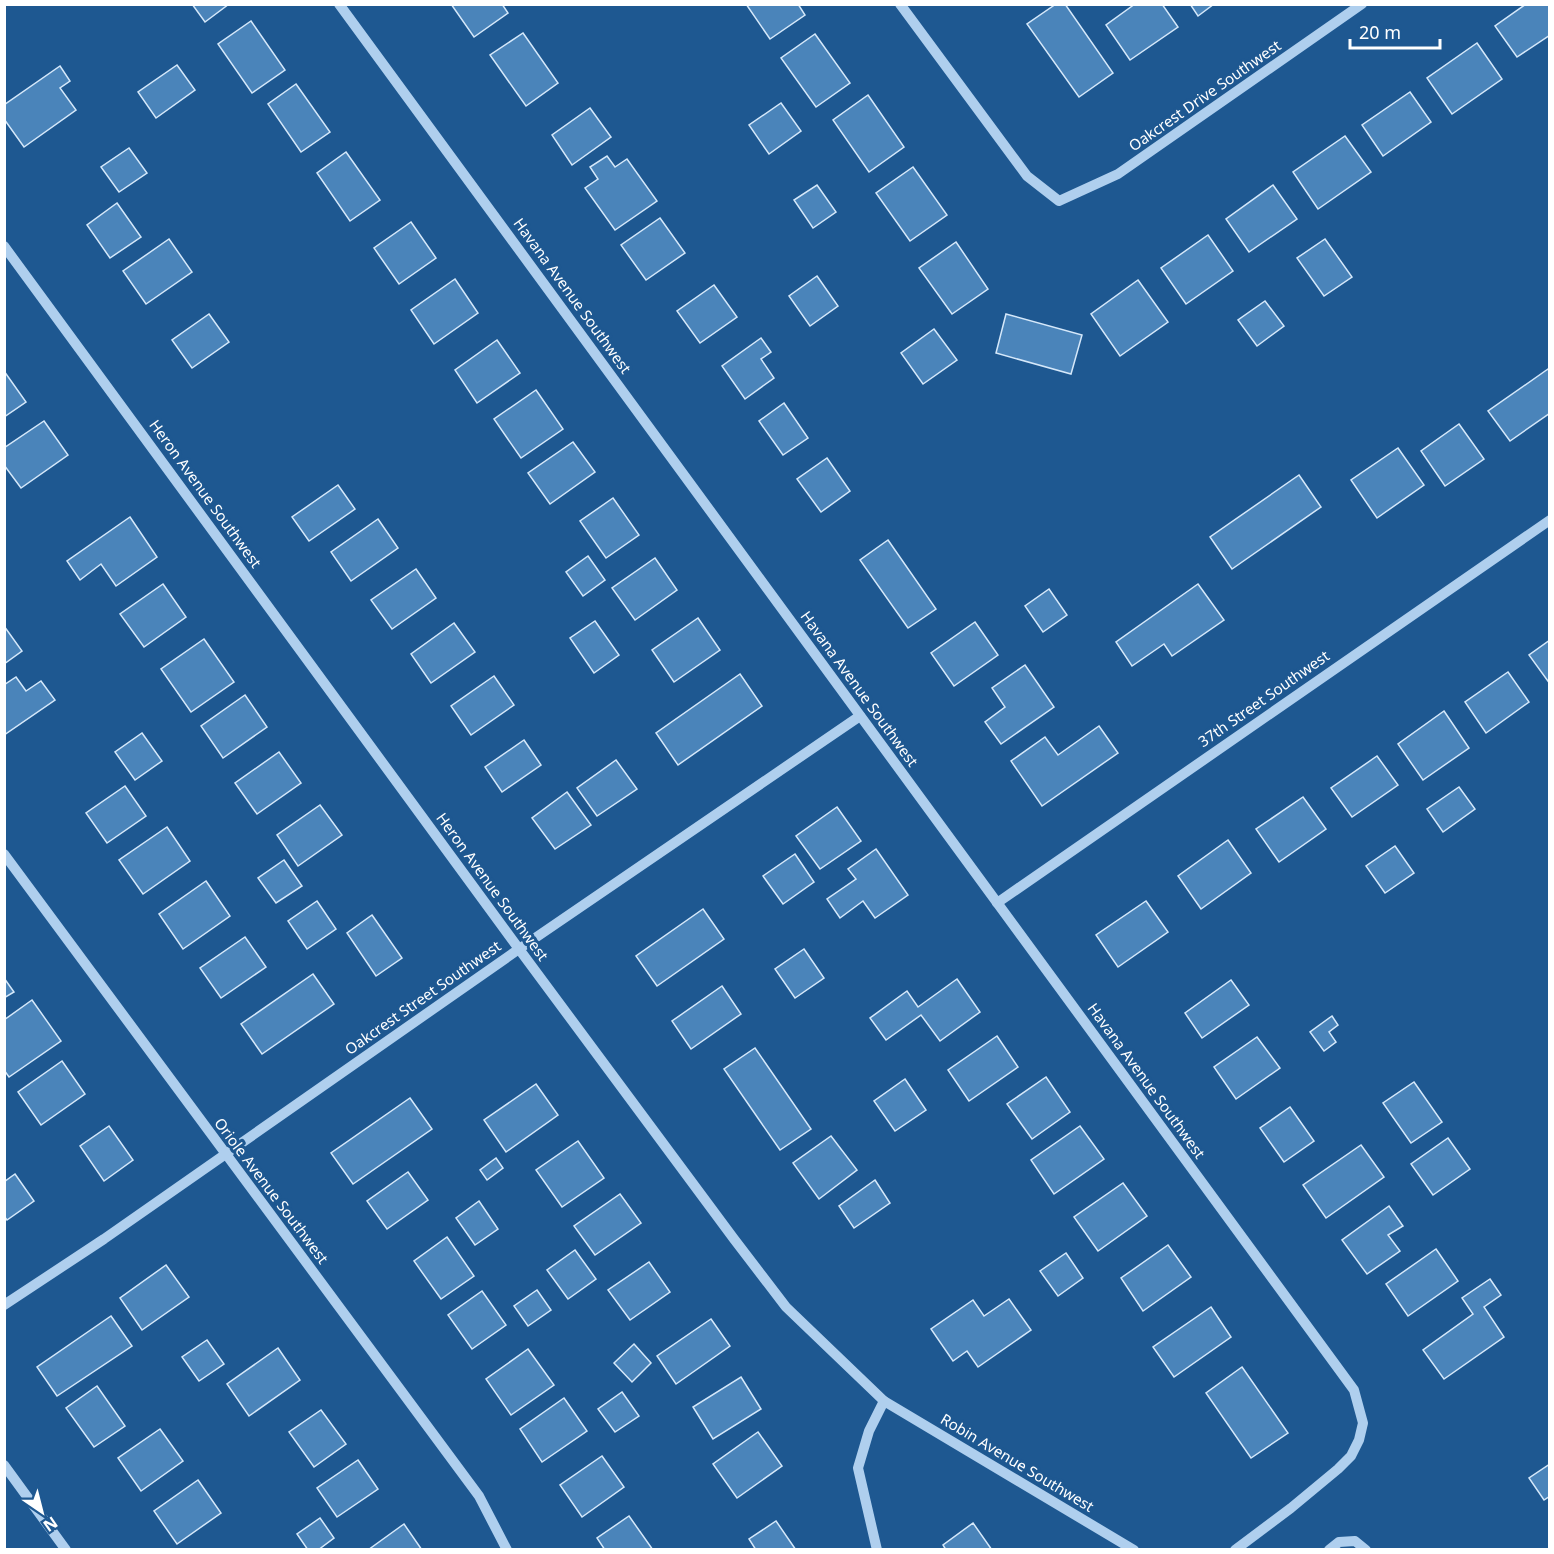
<svg xmlns="http://www.w3.org/2000/svg" width="1554" height="1554" font-family="'Noto Sans',sans-serif">
<style>
.building{fill:#4a84ba;stroke:#d5e8fa;stroke-width:1.5}
.lines{fill:none;stroke-linecap:round;stroke-linejoin:round}
.minor{stroke:#afcfee;stroke-width:10}
.labels{text-anchor:middle;stroke-width:6;stroke-linejoin:round;paint-order:stroke}
.street-label{font-size:15px;fill:#fff;stroke:#1e5891}
</style>
<rect width="100%" height="100%" fill="#1e5891"/>
<g class="building">
<path d="M192,4H229L205,22Z"/>
<path d="M451,4H502L508,13L474,37Z"/>
<path d="M746,4H798L805,15L770,39Z"/>
<path d="M1056,4H1065L1113,73L1079,97L1027,24Z"/>
<path d="M1135,4H1162L1178,27L1130,60L1106,25Z"/>
<path d="M1190,4H1214L1198,16Z"/>
<path d="M1526,4H1550V35L1517,57L1495,26Z"/>
<path d="M251,21L285,70L252,93L218,44Z"/>
<path d="M523,33L558,83L526,106L490,55Z"/>
<path d="M815,34L850,83L816,107L781,58Z"/>
<path d="M1477,43L1502,79L1452,114L1427,78Z"/>
<path d="M177,65L195,90L156,118L138,92Z"/>
<path d="M60,66L70,81L60,88L76,110L24,147L4,119V105Z"/>
<path d="M296,84L330,132L301,152L268,104Z"/>
<path d="M1410,92L1431,122L1383,156L1362,125Z"/>
<path d="M868,95L904,147L869,172L833,120Z"/>
<path d="M781,103L801,131L769,154L749,125Z"/>
<path d="M590,108L611,137L572,165L552,135Z"/>
<path d="M1345,136L1371,172L1318,209L1293,172Z"/>
<path d="M129,148L147,173L119,192L101,167Z"/>
<path d="M346,152L380,200L350,221L317,173Z"/>
<path d="M607,156L615,167L627,159L657,201L615,230L585,188L598,179L590,167Z"/>
<path d="M913,167L947,215L910,241L876,193Z"/>
<path d="M817,185L836,212L813,228L794,200Z"/>
<path d="M1273,185L1297,219L1249,252L1226,219Z"/>
<path d="M117,203L141,237L110,258L87,225Z"/>
<path d="M660,218L685,253L646,280L621,245Z"/>
<path d="M411,222L436,258L399,284L374,248Z"/>
<path d="M1208,235L1233,271L1186,304L1161,268Z"/>
<path d="M169,239L192,272L146,304L123,271Z"/>
<path d="M1325,239L1352,277L1324,296L1297,258Z"/>
<path d="M956,242L988,289L952,314L919,268Z"/>
<path d="M817,276L838,306L810,326L789,296Z"/>
<path d="M455,279L478,313L434,344L411,310Z"/>
<path d="M1138,280L1168,322L1120,356L1091,314Z"/>
<path d="M714,285L737,317L700,343L677,311Z"/>
<path d="M1265,301L1284,326L1257,346L1238,320Z"/>
<path d="M209,314L229,342L192,368L172,340Z"/>
<path d="M1006,314L1082,335L1071,374L996,353Z"/>
<path d="M934,329L957,360L923,384L901,353Z"/>
<path d="M761,338L771,352L761,359L774,378L745,399L722,366Z"/>
<path d="M497,340L520,373L477,403L455,370Z"/>
<path d="M1548,369L1550,372V413L1510,441L1488,411Z"/>
<path d="M4,371L26,402L4,417Z"/>
<path d="M536,390L563,429L521,458L494,419Z"/>
<path d="M784,403L808,438L783,455L759,421Z"/>
<path d="M44,421L68,455L21,488L4,465V448Z"/>
<path d="M1459,424L1484,459L1445,486L1421,451Z"/>
<path d="M573,442L595,472L550,504L528,473Z"/>
<path d="M1398,448L1424,485L1377,518L1351,480Z"/>
<path d="M827,458L850,491L821,512L797,479Z"/>
<path d="M1299,475L1321,507L1232,569L1210,537Z"/>
<path d="M338,485L355,509L309,541L292,517Z"/>
<path d="M613,498L639,535L606,558L580,521Z"/>
<path d="M130,517L157,557L116,586L101,564L80,580L67,561Z"/>
<path d="M378,519L398,548L351,581L331,552Z"/>
<path d="M888,540L936,609L908,628L860,560Z"/>
<path d="M588,556L605,580L583,596L566,572Z"/>
<path d="M655,558L677,590L635,620L612,588Z"/>
<path d="M416,569L436,598L392,629L371,600Z"/>
<path d="M163,584L186,617L144,647L120,614Z"/>
<path d="M1198,584L1224,620L1172,656L1164,644L1132,666L1116,642Z"/>
<path d="M1049,589L1067,615L1043,632L1025,606Z"/>
<path d="M698,618L720,650L674,682L652,650Z"/>
<path d="M595,621L619,655L594,673L570,638Z"/>
<path d="M975,622L998,655L954,686L931,653Z"/>
<path d="M454,623L475,652L431,683L411,654Z"/>
<path d="M4,626L22,651L4,664Z"/>
<path d="M204,639L234,682L191,712L161,669Z"/>
<path d="M1550,640V684L1529,655Z"/>
<path d="M1025,665L1054,707L1001,744L985,722L1005,707L992,688Z"/>
<path d="M1508,672L1529,702L1486,733L1465,702Z"/>
<path d="M740,674L762,706L678,765L656,733Z"/>
<path d="M494,676L514,705L471,735L451,706Z"/>
<path d="M16,677L26,691L41,681L55,700L4,735V685Z"/>
<path d="M245,695L267,727L223,758L201,726Z"/>
<path d="M1444,711L1469,748L1423,780L1398,744Z"/>
<path d="M1099,726L1118,753L1042,806L1011,761L1045,737L1058,755Z"/>
<path d="M142,733L162,761L135,780L115,752Z"/>
<path d="M524,740L541,765L502,792L485,767Z"/>
<path d="M279,752L301,783L257,814L235,783Z"/>
<path d="M1377,756L1398,785L1352,817L1331,788Z"/>
<path d="M616,760L637,789L597,816L577,788Z"/>
<path d="M125,786L146,816L107,843L86,813Z"/>
<path d="M1459,787L1475,809L1443,832L1427,809Z"/>
<path d="M567,792L591,825L555,849L532,818Z"/>
<path d="M1303,797L1326,829L1279,862L1256,829Z"/>
<path d="M320,805L342,835L298,866L277,835Z"/>
<path d="M837,807L861,841L820,869L796,836Z"/>
<path d="M167,827L190,861L143,894L119,860Z"/>
<path d="M1228,840L1251,873L1201,909L1178,876Z"/>
<path d="M1395,846L1414,873L1385,893L1366,866Z"/>
<path d="M876,849L908,895L875,918L863,901L840,918L827,899L856,879L848,869Z"/>
<path d="M795,854L814,882L783,904L763,876Z"/>
<path d="M284,860L302,886L276,903L258,878Z"/>
<path d="M206,881L230,916L183,949L159,914Z"/>
<path d="M317,901L336,929L307,949L288,921Z"/>
<path d="M1146,901L1168,932L1118,967L1096,935Z"/>
<path d="M703,909L724,939L657,986L636,956Z"/>
<path d="M372,915L402,958L376,976L347,933Z"/>
<path d="M245,937L266,967L221,998L200,968Z"/>
<path d="M804,949L824,978L795,998L775,969Z"/>
<path d="M313,974L334,1004L262,1054L241,1024Z"/>
<path d="M4,978L14,992L4,998Z"/>
<path d="M957,979L980,1012L940,1041L921,1015L886,1040L870,1018L907,991L918,1007Z"/>
<path d="M1231,980L1249,1005L1202,1038L1185,1013Z"/>
<path d="M722,986L741,1014L691,1049L672,1021Z"/>
<path d="M32,1000L61,1041L9,1077L4,1070V1020Z"/>
<path d="M1332,1016L1338,1025L1329,1032L1336,1042L1324,1051L1310,1032Z"/>
<path d="M997,1036L1018,1067L969,1101L948,1070Z"/>
<path d="M1257,1037L1280,1068L1236,1099L1214,1067Z"/>
<path d="M755,1048L811,1129L780,1150L724,1069Z"/>
<path d="M62,1061L85,1094L41,1125L18,1092Z"/>
<path d="M1046,1077L1070,1112L1032,1139L1007,1104Z"/>
<path d="M905,1079L926,1110L895,1131L874,1101Z"/>
<path d="M1414,1082L1442,1122L1411,1143L1383,1103Z"/>
<path d="M536,1084L558,1115L506,1152L484,1120Z"/>
<path d="M410,1098L432,1129L353,1184L331,1153Z"/>
<path d="M1290,1107L1314,1141L1284,1162L1260,1128Z"/>
<path d="M109,1126L133,1160L104,1181L80,1146Z"/>
<path d="M1080,1126L1104,1159L1054,1194L1031,1160Z"/>
<path d="M831,1136L857,1170L819,1199L793,1163Z"/>
<path d="M1448,1138L1470,1169L1433,1195L1411,1164Z"/>
<path d="M578,1141L604,1178L562,1207L536,1170Z"/>
<path d="M1361,1145L1384,1177L1326,1218L1303,1185Z"/>
<path d="M496,1158L503,1168L487,1180L480,1170Z"/>
<path d="M408,1172L428,1200L387,1229L367,1201Z"/>
<path d="M15,1174L34,1201L7,1220L4,1216V1182Z"/>
<path d="M875,1180L890,1203L854,1228L839,1206Z"/>
<path d="M1123,1183L1147,1216L1098,1251L1074,1217Z"/>
<path d="M620,1194L641,1223L595,1255L574,1226Z"/>
<path d="M479,1201L498,1229L475,1245L456,1218Z"/>
<path d="M1389,1206L1403,1226L1388,1235L1400,1251L1367,1274L1342,1240Z"/>
<path d="M447,1237L474,1276L441,1299L414,1261Z"/>
<path d="M1168,1245L1191,1277L1143,1311L1121,1278Z"/>
<path d="M1436,1249L1458,1281L1408,1316L1386,1284Z"/>
<path d="M575,1250L596,1279L568,1299L547,1270Z"/>
<path d="M1066,1253L1083,1278L1058,1296L1040,1271Z"/>
<path d="M649,1262L670,1292L630,1320L608,1290Z"/>
<path d="M166,1265L189,1297L142,1330L120,1298Z"/>
<path d="M1490,1279L1501,1295L1484,1307L1504,1337L1444,1379L1423,1350L1473,1314L1462,1298Z"/>
<path d="M537,1290L551,1310L528,1326L514,1306Z"/>
<path d="M482,1291L506,1325L472,1349L448,1315Z"/>
<path d="M1009,1299L1031,1330L978,1367L967,1351L953,1361L931,1329L973,1300L984,1316Z"/>
<path d="M1211,1307L1231,1337L1174,1377L1153,1347Z"/>
<path d="M111,1316L132,1346L57,1396L37,1367Z"/>
<path d="M711,1319L730,1346L676,1384L657,1356Z"/>
<path d="M207,1340L224,1364L199,1381L182,1357Z"/>
<path d="M634,1344L651,1363L632,1382L614,1363Z"/>
<path d="M278,1348L300,1380L249,1416L227,1384Z"/>
<path d="M528,1349L554,1385L511,1415L486,1379Z"/>
<path d="M1242,1367L1288,1433L1251,1458L1206,1393Z"/>
<path d="M741,1377L761,1409L713,1439L693,1407Z"/>
<path d="M97,1386L125,1426L94,1447L66,1408Z"/>
<path d="M622,1392L639,1416L615,1432L598,1409Z"/>
<path d="M564,1398L587,1431L542,1462L520,1429Z"/>
<path d="M321,1410L346,1444L314,1467L289,1432Z"/>
<path d="M160,1429L183,1461L141,1491L118,1458Z"/>
<path d="M758,1432L782,1466L737,1498L713,1464Z"/>
<path d="M602,1456L624,1487L582,1517L560,1485Z"/>
<path d="M358,1460L378,1489L337,1517L317,1488Z"/>
<path d="M1550,1464V1496L1544,1500L1529,1478Z"/>
<path d="M198,1480L221,1513L177,1544L154,1511Z"/>
<path d="M629,1516L653,1550H605L597,1538Z"/>
<path d="M320,1518L334,1538L318,1550H308L297,1534Z"/>
<path d="M776,1521L796,1550H756L749,1539Z"/>
<path d="M973,1523L992,1550H946L943,1545Z"/>
<path d="M404,1524L422,1550H368Z"/>
</g>
<g class="lines">
<g class="minor">
<path d="M339,4L1354,1390L1363,1423L1359,1440L1351,1456L1338,1469L1291,1508L1235,1550"/>
<path d="M900,4L1027,176L1059,201L1118,174L1362,4"/>
<path d="M4,246L519,949L734,1239L786,1307L884,1401L1134,1550"/>
<path d="M4,854L479,1496L507,1550"/>
<path d="M997,903L1550,520"/>
<path d="M4,1305L104,1239L519,949L860,716"/>
<path d="M4,1465L66,1550"/>
<path d="M877,1550L858,1468L869,1431L884,1401"/>
<path d="M1329,1550L1339,1542L1355,1541L1366,1550"/>
</g>
</g>
<g class="labels">
<g class="street-label">
<text transform="translate(1205 96) rotate(-35)" y="5">Oakcrest Drive Southwest</text>
<text transform="translate(572 296) rotate(54)" y="5">Havana Avenue Southwest</text>
<text transform="translate(205 494) rotate(54)" y="5">Heron Avenue Southwest</text>
<text transform="translate(859 689) rotate(54)" y="5">Havana Avenue Southwest</text>
<text transform="translate(1264 699) rotate(-35)" y="5">37th Street Southwest</text>
<text transform="translate(492 887) rotate(54)" y="5">Heron Avenue Southwest</text>
<text transform="translate(423 998) rotate(-35)" y="5">Oakcrest Street Southwest</text>
<text transform="translate(1146 1081) rotate(54)" y="5">Havana Avenue Southwest</text>
<text transform="translate(271 1191) rotate(53)" y="5">Oriole Avenue Southwest</text>
<text transform="translate(1017 1463) rotate(31)" y="5">Robin Avenue Southwest</text>
</g>
</g>
<rect width="1554" height="1554" fill="none" stroke="#ffffff" stroke-width="12"/>
<g transform="translate(42 1512) rotate(145)" stroke="#1e5891" stroke-width="4.5" paint-order="stroke">
<path d="M0-4.5L10 22L0 15L-10 22Z" fill="#ffffff"/>
<text y="-9" font-size="16" font-weight="bold" text-anchor="middle" fill="#ffffff">N</text>
</g>
<path d="M1350 39v9h90v-9" fill="none" stroke="#ffffff" stroke-width="3"/>
<text x="1359" y="39" font-size="18" fill="#ffffff" stroke="#1e5891" stroke-width="4.5" paint-order="stroke">20 m</text>
</svg>
